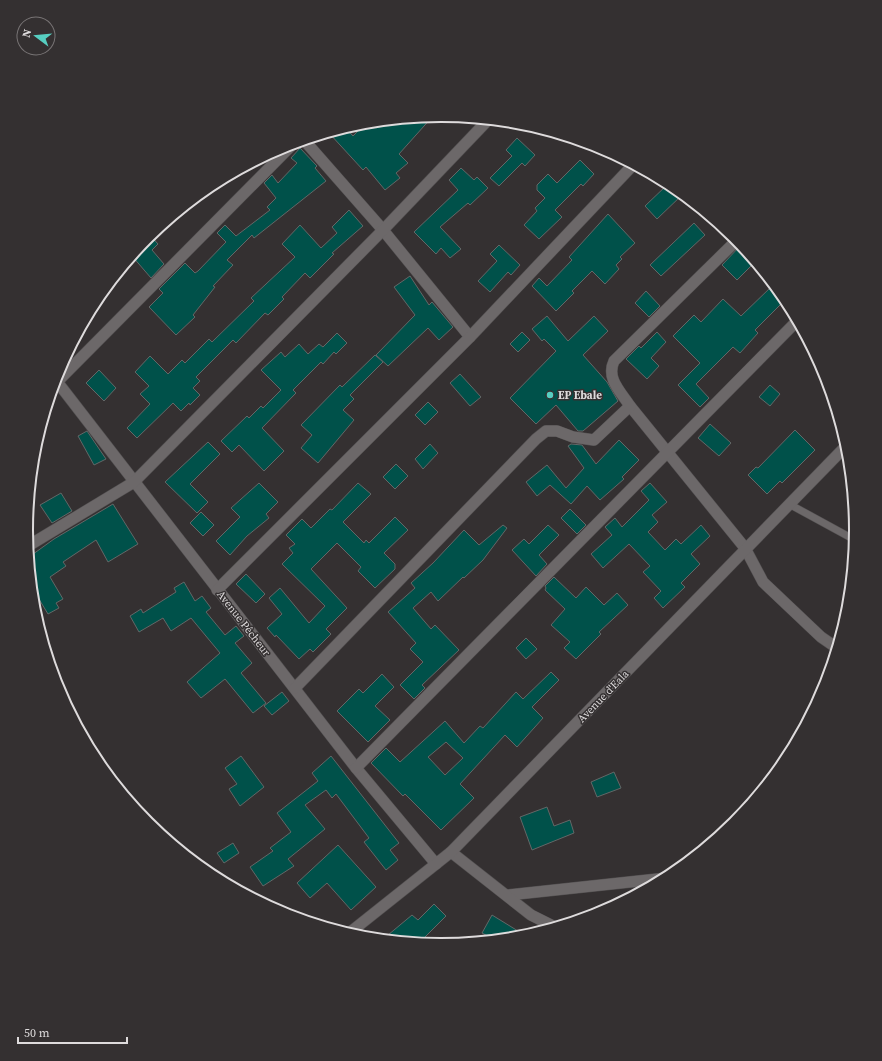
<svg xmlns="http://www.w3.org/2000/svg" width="882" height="1061" font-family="'Source Serif 4',serif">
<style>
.building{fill:#00514a;stroke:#636767;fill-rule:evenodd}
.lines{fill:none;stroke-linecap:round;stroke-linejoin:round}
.service-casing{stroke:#524f50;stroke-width:8}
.minor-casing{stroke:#524f50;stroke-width:12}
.tertiary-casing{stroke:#524f50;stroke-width:12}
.service{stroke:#6c6869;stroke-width:7}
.minor{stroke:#6c6869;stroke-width:11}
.tertiary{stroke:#6c6869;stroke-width:11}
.poi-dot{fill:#57cec1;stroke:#343031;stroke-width:1.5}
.labels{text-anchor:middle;stroke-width:3;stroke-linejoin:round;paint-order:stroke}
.poi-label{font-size:11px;font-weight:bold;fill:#dedbdc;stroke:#343031;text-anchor:start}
.street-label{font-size:11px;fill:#dedbdc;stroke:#343031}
.rim{fill:none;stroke:#dedbdc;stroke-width:2}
</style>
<rect width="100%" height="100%" fill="#343031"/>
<g class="building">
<path d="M433,116L399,154L408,163L396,173L400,178L385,190L366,167L363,170L329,133L346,128L353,136L366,123Z"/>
<path d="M517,138L535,155L525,166L522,163L499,186L490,178L512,156L506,150Z"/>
<path d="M300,148L317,166L315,168L326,181L254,238L252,235L227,260L233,265L213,286L215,287L193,315L195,317L176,335L149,307L163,293L159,289L185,263L195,273L198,271L226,242L217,233L225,225L236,236L270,210L267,207L276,198L264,183L272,175L278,183L297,163L291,158Z"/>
<path d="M580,160L594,174L583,186L581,184L555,210L562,217L539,239L524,225L537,211L535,208L545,198L537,190V185L548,174L557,183Z"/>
<path d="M461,168L474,180L477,177L488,188L470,205L468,203L440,227L461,249L450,258L441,248L436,254L414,232L458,190L449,180Z"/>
<path d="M668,184L683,194L657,219L645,206Z"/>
<path d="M349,210L363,226L332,253L334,254L310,278L305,273L282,297L284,299L268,315L265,313L236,343L233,340L196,377L200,381L193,388L200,395L190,405L189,403L181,411L173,403L137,438L127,428L150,404L140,394L149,386L135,372L150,356L168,374L182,360L185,363L209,339L212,342L254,301L251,298L295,257L282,244L300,225L321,248L337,233L332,227Z"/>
<path d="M608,214L635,243L620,257L622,259L616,265L619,269L605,284L592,271L572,291L574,293L556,311L532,286L539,278L547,286L572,260L569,257Z"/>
<path d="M694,223L705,235L661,276L650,265Z"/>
<path d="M150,235L158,244L152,250L164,264L151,278L132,256Z"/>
<path d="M499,245L520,265L511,275L508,272L490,292L478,281L497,261L490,254Z"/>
<path d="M741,245L755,262L737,280L722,265Z"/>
<path d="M410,276L429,305L432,302L453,327L439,340L428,328L388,366L376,355L415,315L394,287Z"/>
<path d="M771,287L784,301L755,330L758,333L740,353L733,347L696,384L709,398L700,407L678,385L700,363L673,336L694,315L701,322L723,299L741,316Z"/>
<path d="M646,291L660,306L649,317L635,303Z"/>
<path d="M547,316L568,341L594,316L608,331L583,355L607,382L618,401L583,431H578L556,405L536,424L510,398L556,351L544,339L542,341L532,329Z"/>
<path d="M522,332L530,340L518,352L510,344Z"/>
<path d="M657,332L666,342L651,358L659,366L647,379L626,359L639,346L641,348Z"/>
<path d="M337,333L347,343L336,354L334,352L323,364L321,362L293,390L296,393L262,428L284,451L264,471L239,445L232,452L221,441L247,416L249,418L261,406L263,408L281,390L261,370L281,352L285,357L299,344L308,354L319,344L323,347Z"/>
<path d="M375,355L383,362L350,395L354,399L343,410L354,420L318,463L301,448L312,435L301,425L340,385L342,387Z"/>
<path d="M99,370L116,388L104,401L86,383Z"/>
<path d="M460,374L481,397L470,406L450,383Z"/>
<path d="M770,385L780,394L770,406L759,397Z"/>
<path d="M428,402L438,412L425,425L415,415Z"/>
<path d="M710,424L731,443L719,456L698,438Z"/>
<path d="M795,430L815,450L782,483L780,481L767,494L748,475L756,467L758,468Z"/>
<path d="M87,431L106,459L94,465L78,436Z"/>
<path d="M619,440L639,460L622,477L624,479L600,500L587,486L571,504L550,485L537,496L526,482L547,465L566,488L584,468L568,446L571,444L582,445L596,464Z"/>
<path d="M208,442L220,454L190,484L208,502L197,513L165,482Z"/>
<path d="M430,444L438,453L423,469L415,459Z"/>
<path d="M396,464L408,476L395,489L383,477Z"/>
<path d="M259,483L278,502L266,514L269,518L247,536L230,555L216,541L240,517L231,508Z"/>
<path d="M358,483L371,494L343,522L364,543L366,540L369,543L395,517L408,530L384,553L395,564V569L375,588L358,571L361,567L337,543L311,569L347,608L326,629L331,634L313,652L310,649L299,659L276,635L275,637L267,628L282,614L269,598L280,588L309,623L325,606L282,564L293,553L289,548L295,544L286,535L302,519L311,528L330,509L332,510Z"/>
<path d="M650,483L667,502L652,515L658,522L648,532L665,550L676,539L681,544L701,525L710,536L691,554L700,564L681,583L685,587L663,608L654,598L661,591L643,572L650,566L629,544L603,568L591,554L612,535L605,527L615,518L622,527L649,500L641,491Z"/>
<path d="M61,493L72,511L52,523L40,505Z"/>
<path d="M113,504L138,544L108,562L96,540L63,562L66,566L50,577L63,599L56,603L59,608L48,614L31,586L29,557L54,539Z"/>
<path d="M570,509L586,525L577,534L561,518Z"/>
<path d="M201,512L214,525L203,536L190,523Z"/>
<path d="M503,525L507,528L483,560L464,578L463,577L438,601L431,592L413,608L431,629L435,625L459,650L422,685L425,688L414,699L400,685L423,662L410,649L416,643L388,612L415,588L411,583L433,563L464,530L479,545Z"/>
<path d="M548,525L559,535L539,555L547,564L536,576L512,550L524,539L529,544Z"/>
<path d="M246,574L265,594L256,603L236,584Z"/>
<path d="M554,577L576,598L586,587L604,605L617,593L628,605L599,632L601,634L576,659L564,648L570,642L551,625L565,609L545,590L546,588L545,586Z"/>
<path d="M184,582L195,601L202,596L211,608L206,612L225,635L236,626L244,636L235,643L252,663L241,673L266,703L253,713L225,679L201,698L187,682L220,653L191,618L171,631L163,618L139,632L130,616L141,609L143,613L176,592L174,588Z"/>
<path d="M526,638L537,649L526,659L516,648Z"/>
<path d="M551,672L559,680L532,707L543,718L517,747L505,735L460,784L474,798L441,830L405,794L403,796L371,763L386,748L400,762L445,721L464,743L480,726L483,728L516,692L523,699ZM446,742L463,758L445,775L428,757Z"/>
<path d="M382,674L394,687L375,706L390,720L368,742L337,711L359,689L363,693Z"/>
<path d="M282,692L289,701L272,715L264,706Z"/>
<path d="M241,756L264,787L240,806L229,789L237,784L225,768Z"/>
<path d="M331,756L399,843L390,850L398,860L386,870L364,842L369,838L336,794L332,798L326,790L305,805L325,829L288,859L294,866L263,886L250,867L273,851L270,848L291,832L277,813L318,781L312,773Z"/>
<path d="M614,772L621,788L597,797L591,782Z"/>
<path d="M547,807L554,826L570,820L574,833L532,850L520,817Z"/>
<path d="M233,843L239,853L224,863L217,853Z"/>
<path d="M338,845L376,887L351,910L327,883L310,898L297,883Z"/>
<path d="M434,904L446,916L419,943L382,940L412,915L418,920Z"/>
<path d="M492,915L518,931L514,938L495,940L482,933Z"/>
</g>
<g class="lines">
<g class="service-casing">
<path id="service" d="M789,504L855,540"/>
</g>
<g class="minor-casing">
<g id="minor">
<path d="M304,140L383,230L470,337"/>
<path d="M55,379L356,768L436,864"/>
<path d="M54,385L293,144"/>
<path d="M630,406L745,548L763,582L821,637L837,648"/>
<path d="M28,546L134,482L383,230L488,120"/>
<path d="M217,590L470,337L633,165"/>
<path d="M295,688L536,439L546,431H557L573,437L594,440L630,406C620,391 606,378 614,361L737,240"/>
<path d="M356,768L797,321"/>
<path d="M508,895L667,878"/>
</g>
</g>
<g class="tertiary-casing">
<g id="tertiary">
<path d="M451,852L531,915L555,927"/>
<path d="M348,934L451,852L847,445"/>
</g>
</g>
<use href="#service" class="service"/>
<use href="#minor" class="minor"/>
<use href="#tertiary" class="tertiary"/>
</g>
<circle class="poi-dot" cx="550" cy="395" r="4"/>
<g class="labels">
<g class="poi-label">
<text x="558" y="399">EP Ebale</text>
</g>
<g class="street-label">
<text transform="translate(244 623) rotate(52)" y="4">Avenue Pêcheur</text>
<text transform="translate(603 696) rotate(-46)" y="4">Avenue d'Eala</text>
</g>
</g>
<path d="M0 0H882V1061H0ZM33 530a408 408 0 1 1 816 0a408 408 0 1 1-816 0Z" fill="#343031" fill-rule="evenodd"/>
<path class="rim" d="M33 530a408 408 0 1 1 816 0a408 408 0 1 1-816 0Z"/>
<g transform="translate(36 36) rotate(286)"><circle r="19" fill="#343031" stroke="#787475"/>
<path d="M0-3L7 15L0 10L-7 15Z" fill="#57cec1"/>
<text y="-6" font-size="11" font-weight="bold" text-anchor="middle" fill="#dedbdc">N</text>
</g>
<path d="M18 1037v6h109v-6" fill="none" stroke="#dedbdc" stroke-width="2"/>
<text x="24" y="1037" font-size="12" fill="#dedbdc" stroke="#343031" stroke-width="3" paint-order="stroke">50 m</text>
</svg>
